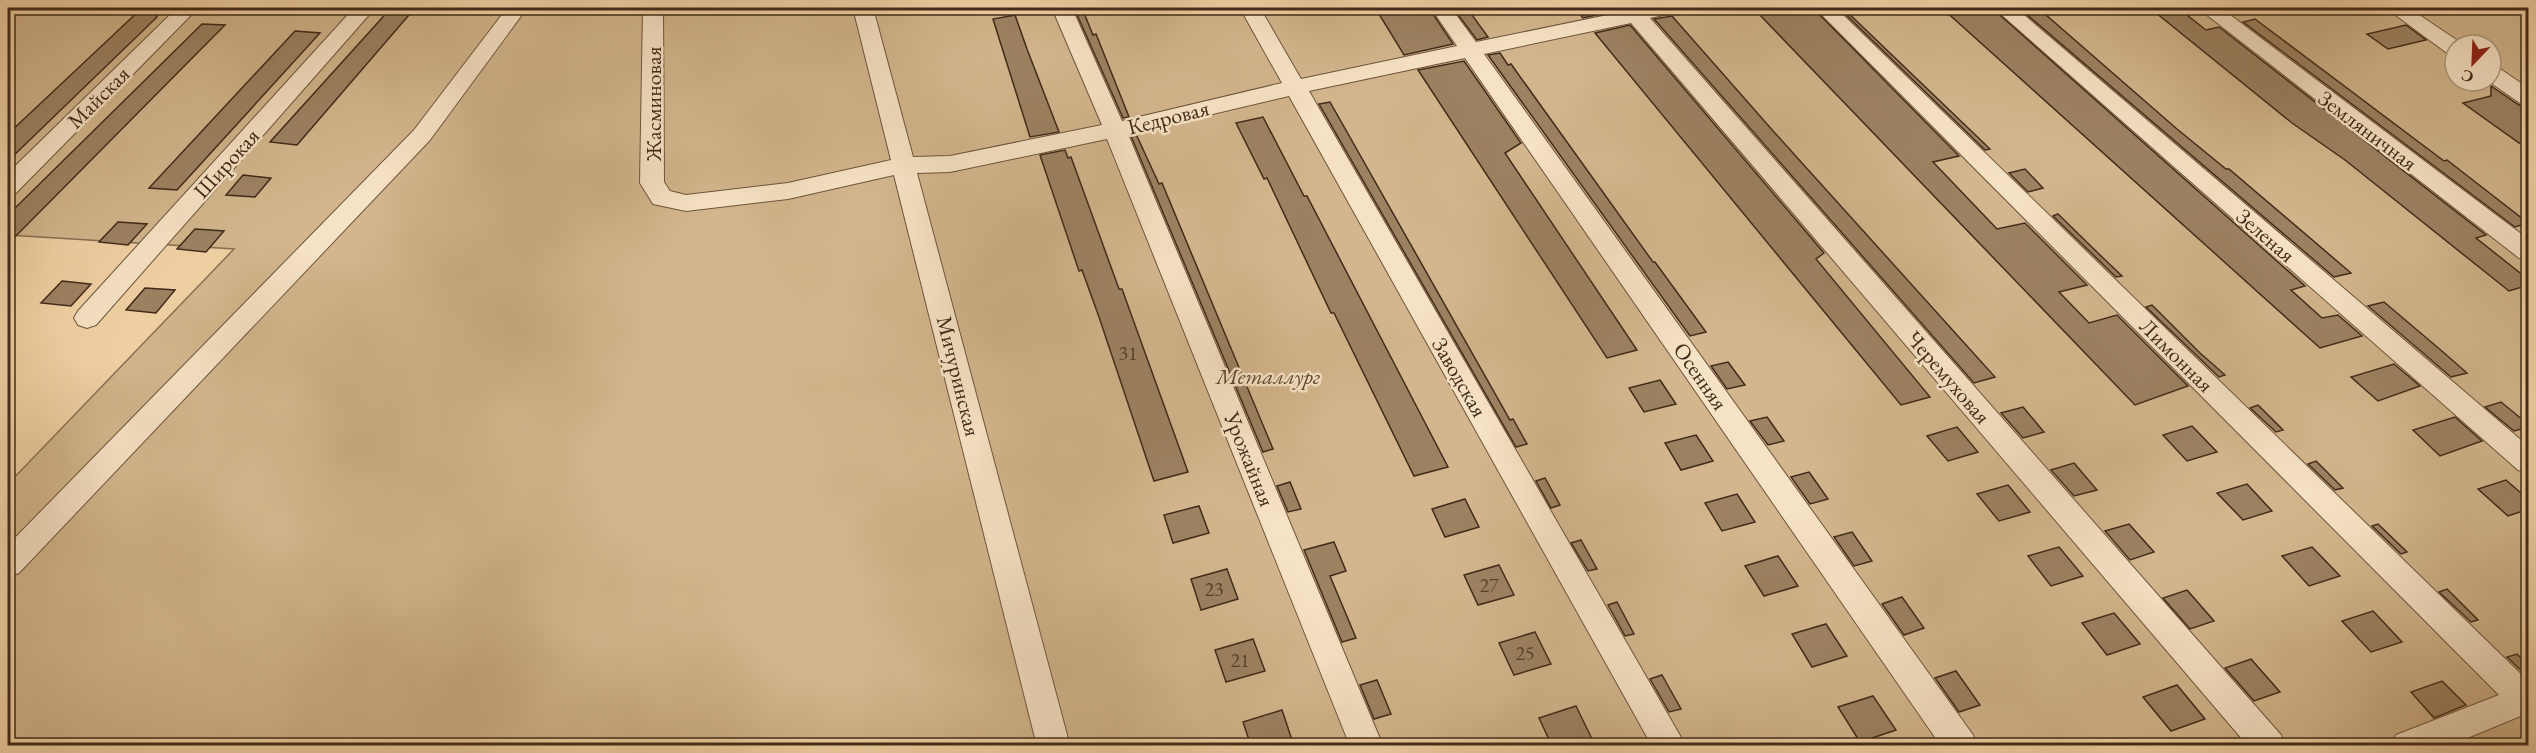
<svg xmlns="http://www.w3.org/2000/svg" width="2536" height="753" font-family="'EB Garamond',serif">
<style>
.green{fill:#d3b68d;stroke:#8a7054;stroke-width:1.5;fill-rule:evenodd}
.building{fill:#9d8262;stroke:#412b1a;stroke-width:1.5}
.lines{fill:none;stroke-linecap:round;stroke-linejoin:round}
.street-casing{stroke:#6d553d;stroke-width:2}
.street{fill:#f6e2c4;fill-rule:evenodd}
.labels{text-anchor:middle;stroke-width:5;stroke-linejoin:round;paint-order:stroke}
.number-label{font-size:20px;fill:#58412c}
.street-label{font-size:22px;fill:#412b1a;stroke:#f6e2c4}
.park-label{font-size:22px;font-style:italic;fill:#5e4731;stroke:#f6e2c4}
</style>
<rect width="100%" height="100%" fill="#f1d2a5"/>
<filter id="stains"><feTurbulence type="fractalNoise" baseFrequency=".00333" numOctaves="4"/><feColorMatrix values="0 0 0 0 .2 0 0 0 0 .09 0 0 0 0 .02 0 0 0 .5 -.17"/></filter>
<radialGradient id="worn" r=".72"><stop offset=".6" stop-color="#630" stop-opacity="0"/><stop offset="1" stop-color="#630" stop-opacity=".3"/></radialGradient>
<path class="green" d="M8,8H2528V745H8V484L234,249L8,235ZM2455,45H2491V81H2455Z"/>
<g class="building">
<path d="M142,8H149L157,17L8,161V134Z"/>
<path d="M391,8H415L297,145L270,142Z"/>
<path d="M1074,8H1082L1093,35L1096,34L1129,117L1123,118Z"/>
<path d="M1411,8H1429L1453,44L1404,55L1379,14Z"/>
<path d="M1453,8H1467L1488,37L1477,40Z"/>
<path d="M1600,8H1618L1619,10L1583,18L1578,12Z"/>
<path d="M1773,8H1813L1959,156L1933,162L1997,229L2025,223L2087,285L2059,292L2089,323L2117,315L2188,386L2135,405L1756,11Z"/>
<path d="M1839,8H1843L1990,149L1985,150Z"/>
<path d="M1942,8H1992L2305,286L2291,290L2322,318L2338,315L2362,336L2320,348Z"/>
<path d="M2019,8H2038L2177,129L2226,169H2229L2351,273L2334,277Z"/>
<path d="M2150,8H2178L2206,30L2219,27L2486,235L2476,238L2529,280V285L2509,291L2345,160L2292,123Z"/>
<path d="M1015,15L1027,49L1059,132L1030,137L993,19Z"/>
<path d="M1672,16L1774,132L1995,377L1974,383L1654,19Z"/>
<path d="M2255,19L2444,161L2447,160L2528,223L2515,227L2243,22Z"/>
<path d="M202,24L225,25L8,244V215Z"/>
<path d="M1630,25L1824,253L1816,259L1930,397L1901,405L1595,33Z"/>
<path d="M2406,25L2426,40L2388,49L2367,34Z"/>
<path d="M295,31L320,33L177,190L149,188Z"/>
<path d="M1500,53L1508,65L1511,64L1653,262H1655L1706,332L1690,336L1488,55Z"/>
<path d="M1464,61L1521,143L1505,153L1637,350L1607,358L1418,70Z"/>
<path d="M2491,86L2519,105L2529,107V150L2463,103L2491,96Z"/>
<path d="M1330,102L1510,420L1513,419L1527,444L1516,447L1319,104Z"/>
<path d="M1263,117L1304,196H1307L1448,467L1414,476L1334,313H1331L1267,178L1264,179L1236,123Z"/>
<path d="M1136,134L1159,184L1162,183L1273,449L1263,452L1131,136Z"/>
<path d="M1065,150L1068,158L1071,157L1119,289H1122L1188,472L1154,481L1099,317L1082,270L1079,271L1040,155Z"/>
<path d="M2025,169L2043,188L2028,192L2009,173Z"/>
<path d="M243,175L271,178L255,197L226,195Z"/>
<path d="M2058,214L2100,255L2122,276L2116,277L2053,216Z"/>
<path d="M118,222L147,224L128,245L99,242Z"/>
<path d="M195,229L224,231L206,252L177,249Z"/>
<path d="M62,281L91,284L71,306L41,303Z"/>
<path d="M145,288L175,290L156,313L126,310Z"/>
<path d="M2384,302L2443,352L2467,373L2451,377L2368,306Z"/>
<path d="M2152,305L2200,353L2225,375L2219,377L2146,307Z"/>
<path d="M1728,362L1745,385L1727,389L1711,366Z"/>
<path d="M2394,364L2420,386L2378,401L2351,377Z"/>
<path d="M1660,380L1676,404L1644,412L1629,388Z"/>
<path d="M2501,402L2529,425V427L2514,431L2485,407Z"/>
<path d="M2258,405L2283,430L2276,432L2250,408Z"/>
<path d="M2023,407L2044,432L2023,438L2001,413Z"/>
<path d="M1767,417L1784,441L1768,445L1750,421Z"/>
<path d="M2455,417L2482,441L2440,456L2413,430Z"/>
<path d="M2192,426L2217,452L2187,461L2163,435Z"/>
<path d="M1957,427L1978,452L1948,461L1927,436Z"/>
<path d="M1696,435L1713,461L1681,470L1665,443Z"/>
<path d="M2316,461L2343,488L2335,490L2308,464Z"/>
<path d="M2074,463L2097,490L2074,496L2051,470Z"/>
<path d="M1809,472L1828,499L1810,504L1791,477Z"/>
<path d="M1545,478L1560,505L1551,508L1536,481Z"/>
<path d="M2506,480L2529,500V509L2508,516L2478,489Z"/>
<path d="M1290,482L1301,509L1288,512L1277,486Z"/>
<path d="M2247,484L2272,511L2243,520L2217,493Z"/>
<path d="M2008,485L2030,512L1999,521L1977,494Z"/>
<path d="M1737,494L1755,522L1722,531L1705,503Z"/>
<path d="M1465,499L1479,527L1445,537L1432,509Z"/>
<path d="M1199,506L1209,533L1173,543L1164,515Z"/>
<path d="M2129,524L2154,552L2130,560L2105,531Z"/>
<path d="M2378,524L2407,552L2401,554L2372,526Z"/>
<path d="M1852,532L1872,561L1854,566L1834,537Z"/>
<path d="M1581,540L1597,569L1588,571L1571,543Z"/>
<path d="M1334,542L1346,571L1330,576L1356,638L1342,642L1304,550Z"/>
<path d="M2059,547L2083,576L2051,586L2028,556Z"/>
<path d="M2312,547L2340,576L2309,586L2282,556Z"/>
<path d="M1778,556L1798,586L1764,596L1745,566Z"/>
<path d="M1499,565L1514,595L1478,605L1464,575Z"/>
<path d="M1227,569L1238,599L1201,610L1191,579Z"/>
<path d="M2447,589L2478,620L2471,622L2439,592Z"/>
<path d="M2187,590L2214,621L2190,629L2163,598Z"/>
<path d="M1902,597L1924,628L1904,635L1882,604Z"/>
<path d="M1617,602L1634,634L1625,636L1608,605Z"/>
<path d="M2373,611L2402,642L2371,652L2342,621Z"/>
<path d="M2114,613L2140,644L2107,655L2082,623Z"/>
<path d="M1826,624L1847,656L1812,667L1792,634Z"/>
<path d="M1535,632L1551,664L1514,675L1499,643Z"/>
<path d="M1253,639L1265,671L1226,682L1215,650Z"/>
<path d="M2517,654L2529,666V678L2507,657Z"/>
<path d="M2251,659L2280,692L2254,701L2225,668Z"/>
<path d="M1956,671L1980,705L1959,712L1935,678Z"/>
<path d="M1662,675L1681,709L1669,712L1650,679Z"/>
<path d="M1377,680L1391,714L1374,719L1360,685Z"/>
<path d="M2442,681L2466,705L2434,718L2411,692Z"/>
<path d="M2177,685L2205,719L2171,731L2143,697Z"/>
<path d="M1873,696L1896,730L1860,742L1838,707Z"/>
<path d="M1576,706L1593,741L1578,746H1552L1539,718Z"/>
<path d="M1282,710L1294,746H1251L1243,722Z"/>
</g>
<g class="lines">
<g class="street-casing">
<g id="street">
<path d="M177,8H198L16,193L8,195V173Z"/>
<path d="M354,8H375L96,325L87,328L78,325L74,318L78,311Z"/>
<path d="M507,8H527L430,140L19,573L8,577V545L414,130Z"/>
<path d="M643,8H663L664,182L670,191L686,195L788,183L891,160L853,8H873L913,157L950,156L1102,125L1052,8H1072L1122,121L1282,83L1240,8H1260L1301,79L1457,46L1431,8H1451L1476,42L1622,12L1620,8H1680L1677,12L1650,18L2281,735L2285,746H2248L1631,23L1484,54L1973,735L1977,746H1941L1465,58L1309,91L1686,746H1652L1289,96L1128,134L1383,746H1350L1107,139L950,172L917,173L1070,746H1037L894,175L788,199L686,211L653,204L640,183Z"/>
<path d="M1815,8H1836L2528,681V717L2523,715L2448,746H2392L2396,735L2499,695Z"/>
<path d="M1994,8H2016L2528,446V473L2518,470Z"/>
<path d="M2198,8H2221L2528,239V261L2519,258Z"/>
<path d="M2386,8H2409L2464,45H2455V55L2447,53Z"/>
<path d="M2491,66L2499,68L2528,88V105L2520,103L2488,81H2491Z"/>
</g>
</g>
<use href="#street" class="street"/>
</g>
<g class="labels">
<g class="number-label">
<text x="1128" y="360">31</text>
<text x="1489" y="592">27</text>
<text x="1214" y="596">23</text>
<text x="1525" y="660">25</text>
<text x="1240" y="667">21</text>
</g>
<g class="street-label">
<text transform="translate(98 97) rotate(-45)" y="8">Майская</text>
<text transform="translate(653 104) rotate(-90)" y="8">Жасминовая</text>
<text transform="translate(1168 117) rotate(-14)" y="8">Кедровая</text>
<text transform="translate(2368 130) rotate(37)" y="8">Земляничная</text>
<text transform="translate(226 163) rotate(-48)" y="8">Широкая</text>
<text transform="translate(2266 235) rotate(41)" y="8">Зеленая</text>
<text transform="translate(2177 355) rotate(45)" y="8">Лимонная</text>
<text transform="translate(959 376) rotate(76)" y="8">Мичуринская</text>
<text transform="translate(1701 376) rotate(55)" y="8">Осенняя</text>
<text transform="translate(1460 377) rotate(60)" y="8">Заводская</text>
<text transform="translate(1949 377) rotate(49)" y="8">Черемуховая</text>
<text transform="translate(1250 459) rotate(68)" y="8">Урожайная</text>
</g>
<g class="park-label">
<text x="1268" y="384">Металлург</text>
</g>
</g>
<rect width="2536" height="753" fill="none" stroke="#f1d2a5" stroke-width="30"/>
<rect x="9" y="9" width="2518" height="735" fill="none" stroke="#412b1a" stroke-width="3"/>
<rect x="15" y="15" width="2506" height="723" fill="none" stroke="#412b1a" stroke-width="1.5"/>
<g transform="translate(2473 63) rotate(203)"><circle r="28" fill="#f6e2c4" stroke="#ae9980" stroke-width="1.5"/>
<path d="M0-4.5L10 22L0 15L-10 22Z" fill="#8f2418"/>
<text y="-9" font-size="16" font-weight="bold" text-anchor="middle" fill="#412b1a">С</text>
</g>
<rect width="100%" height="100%" filter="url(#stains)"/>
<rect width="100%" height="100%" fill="url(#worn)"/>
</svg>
